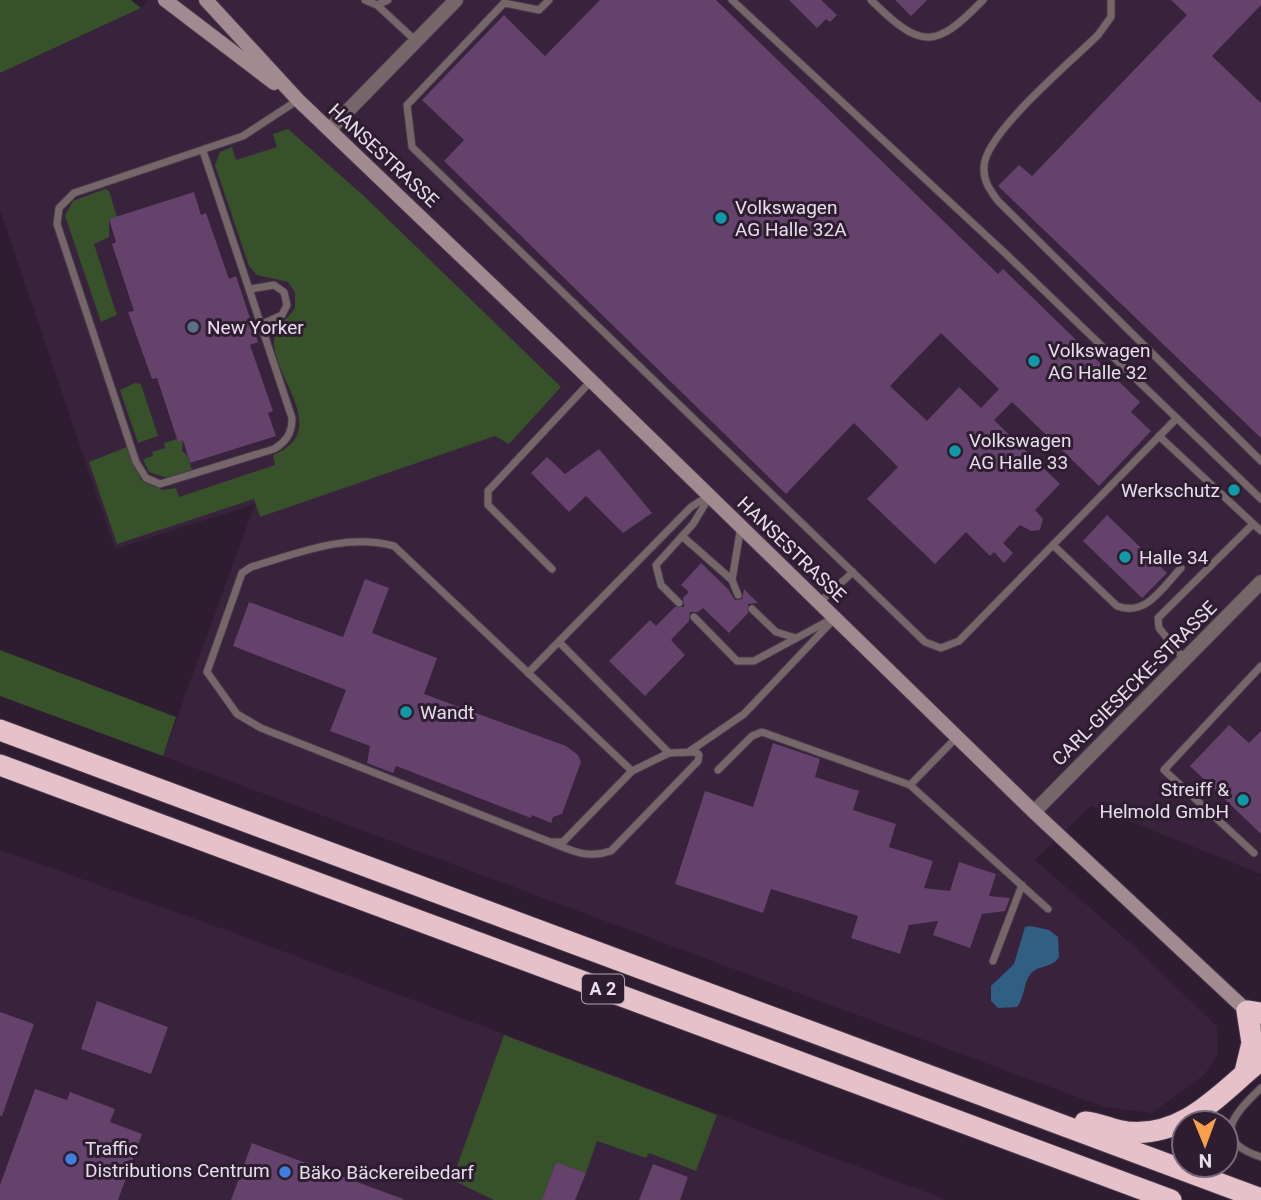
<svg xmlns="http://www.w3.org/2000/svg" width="1261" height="1200" font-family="Roboto,sans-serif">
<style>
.built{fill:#38223c}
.green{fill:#37512a}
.water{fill:#315e83}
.building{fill:#64426b;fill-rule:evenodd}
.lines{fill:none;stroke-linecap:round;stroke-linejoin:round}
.lane-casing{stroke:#48384b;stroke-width:9}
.street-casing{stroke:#48384b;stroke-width:16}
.secondary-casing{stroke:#48384b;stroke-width:16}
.highway-casing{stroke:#48384b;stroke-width:23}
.lane{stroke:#746669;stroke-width:7}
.street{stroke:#746669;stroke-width:14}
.secondary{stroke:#a28b90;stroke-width:14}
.highway{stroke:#e6c1c9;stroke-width:21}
.culture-dot{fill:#0f9aa8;stroke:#2e1d31;stroke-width:2.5}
.service-dot{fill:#5c6f8a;stroke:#2e1d31;stroke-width:2.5}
.shop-dot{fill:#3f7fe0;stroke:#2e1d31;stroke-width:2.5}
.labels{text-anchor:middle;stroke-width:6;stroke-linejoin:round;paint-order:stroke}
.shield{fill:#2e1d31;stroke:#b0a3b2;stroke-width:2}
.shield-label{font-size:18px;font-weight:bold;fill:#e8ddea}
.street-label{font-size:19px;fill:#e8ddea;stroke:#2e1d31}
.poi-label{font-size:19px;fill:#e8ddea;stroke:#2e1d31;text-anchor:start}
</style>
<rect width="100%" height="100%" fill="#2e1d31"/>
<g class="built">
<path d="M148,0H1261V874L1091,806L1035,860L1144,955L1217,1027L1218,1055L1204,1075L1152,1113L1104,1107L163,756L255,504L115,549L0,210V73L141,8Z"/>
<path d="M0,850L226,930L947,1200H0Z"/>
</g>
<g class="green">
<path d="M0,0H131L141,8L0,73Z"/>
<path d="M288,129L365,197L561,387L509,444L495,436L260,517L254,499L117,544L89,462L127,447L141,480L163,490L176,488L179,497L275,465L273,455C336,430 265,371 275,334C278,323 289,318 295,308V292L288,282L257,275L249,266L215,165L220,152L232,147L236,160L277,147L273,134Z"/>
<path d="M105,189L109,191L117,217L109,220V237L94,244L117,315L101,322L65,216L73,201Z"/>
<path d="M135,383L141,384L158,436L138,443L120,390Z"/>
<path d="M177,439L178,442L183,440L182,451L187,455L192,470L167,478L149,472L143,459L153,456L152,452L165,448L164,443Z"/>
<path d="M0,650L176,717L163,756L0,696Z"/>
<path d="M504,1035L717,1115L696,1171L649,1153L646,1158L597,1141L586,1173L556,1162L542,1200H494L452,1180Z"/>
</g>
<path class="water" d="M1031,926L1049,930L1058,937L1059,957C1052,969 1038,964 1030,975C1023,984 1025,997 1017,1007L998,1008L991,1001V986L1014,964L1025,927Z"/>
<g class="building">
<path d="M600,0H716L998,274L1003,269L1140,402L1131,412L1151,431L1099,486L1012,402L994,420L1060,484L1035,510L1043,519L1040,530L1031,531L1020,525L1003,543L1013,553L1004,563L994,552L990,556L966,532L935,564L867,499L898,467L854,423L786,494L444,161L464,140L422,100L504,15L545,56ZM941,333L999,389L981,408L959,387L927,421L890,386Z"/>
<path d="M789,0H821L837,15L830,22L826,19L817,28Z"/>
<path d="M895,0H927L911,16Z"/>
<path d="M1171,0H1261V5L1212,56L1261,103V438L998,186L1019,165L1032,176L1187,15Z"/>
<path d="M194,192L201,215L206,213L229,279L236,276L258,342L250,345L273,411L268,413L276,436L190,463L183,440L178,442L157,378L152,379L128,312L134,311L112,244L116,242L109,219Z"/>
<path d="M599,449L652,513L623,533L586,496L569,512L531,473L547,457L565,474Z"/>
<path d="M1107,515L1167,573L1142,598L1083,541Z"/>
<path d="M701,563L728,589L735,600L742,599L744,589L758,603L748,604V613L729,633L703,608L698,612H690L689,621L671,640L685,655L645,696L609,661L650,620L656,626L675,607H684L683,598L689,592L681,585Z"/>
<path d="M365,579L389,588L372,633L437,658L424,694L566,746L578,755L581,762L562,814L553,817L551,823L532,815L531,818L396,766L393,773L367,763L370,746L330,731L346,690L233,646L249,602L343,637Z"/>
<path d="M1229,725L1249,743L1261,731V834L1190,766Z"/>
<path d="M773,743L820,759L815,777L859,791L853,810L896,824L889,847L933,861L924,888L950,891L959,862L996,874L989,896L1010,898L1005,911L982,914L970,948L933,935L938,921L909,925L900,954L851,938L858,916L771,889L763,913L675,884L705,791L753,807Z"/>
<path d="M97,1001L168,1027L151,1074L81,1049Z"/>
<path d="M0,1012L34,1024L2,1116H0Z"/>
<path d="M35,1089L67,1100L70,1092L115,1109L110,1122L142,1134L118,1200H0V1185Z"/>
<path d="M252,1143L403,1199V1200H231Z"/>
<path d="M556,1162L586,1173L575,1200H542Z"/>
<path d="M653,1164L688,1177L680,1200H639Z"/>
</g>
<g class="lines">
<g class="lane-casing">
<g id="lane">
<path d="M365,0L377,5L388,0"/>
<path d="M549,0L539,10L504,3L407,105L412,147L925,642L941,648L959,641L1175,420"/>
<path d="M732,0L1006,254L1261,499"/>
<path d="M871,0C920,48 934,51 983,0"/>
<path d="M1111,0V17L1098,35C1073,60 984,134 984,167C983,181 990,190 998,201L1261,461"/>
<path d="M377,5L416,41"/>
<path d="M203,151L292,418C292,433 287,441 274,449L160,484L146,478L136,462L57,224L59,208L74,193L243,136L298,100"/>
<path d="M250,289L274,285L284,292L287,305L282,315L262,324"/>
<path d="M1159,436L1261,531"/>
<path d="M682,536L732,580L741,526"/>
<path d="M1053,545L1117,606C1146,617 1162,588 1181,568"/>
<path d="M552,569L488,505V491L591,381"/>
<path d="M732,580L738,595"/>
<path d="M820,602L853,572"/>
<path d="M679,603L661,585L656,565L693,524L710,496"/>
<path d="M752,609L776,632L796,638"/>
<path d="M694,617L737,661H754L828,621"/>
<path d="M560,643L669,753"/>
<path d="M1184,659L1159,628L1158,618L1253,524"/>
<path d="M528,673L691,507L710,495"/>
<path d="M957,737L910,785L1048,909"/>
<path d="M690,751L744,714L835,618"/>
<path d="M718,770L752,736L762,732L910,785"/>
<path d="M550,842C572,851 587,859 611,851L698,761L699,755L696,752L669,753L632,771L394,546C345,533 299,553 251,567L242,573L207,672L237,714L261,728L550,842H563L632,771"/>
<path d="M1254,853L1164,770L1261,666"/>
<path d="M993,961L1022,885"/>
<path d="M1261,1088C1234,1114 1209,1140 1261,1157"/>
</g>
</g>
<g class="street-casing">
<g id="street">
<path d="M330,129L456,0"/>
<path d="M1034,812L1261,582"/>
</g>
</g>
<g class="secondary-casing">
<g id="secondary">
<path d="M165,0L274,83"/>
<path d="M206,0L298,100L571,361L1034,812L1261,1024"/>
</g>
</g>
<g class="highway-casing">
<g id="highway">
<path d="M0,730L1261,1199"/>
<path d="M0,765L1171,1200"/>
<path d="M1245,1072L1252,1043L1247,1011L1261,1013"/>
<path d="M1085,1122C1099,1123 1113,1130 1127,1132C1185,1138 1221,1092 1261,1060"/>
</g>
</g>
<use href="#lane" class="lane"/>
<use href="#street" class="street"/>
<use href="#secondary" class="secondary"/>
<use href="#highway" class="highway"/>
</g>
<g class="culture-dot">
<circle cx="721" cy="218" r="7"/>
<circle cx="1034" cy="361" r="7"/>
<circle cx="955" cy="451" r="7"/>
<circle cx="1234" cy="490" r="7"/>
<circle cx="1125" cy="557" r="7"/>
<circle cx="406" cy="712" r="7"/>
<circle cx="1243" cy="800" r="7"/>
</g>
<circle class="service-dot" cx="193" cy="327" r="7"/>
<g class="shop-dot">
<circle cx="71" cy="1159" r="7"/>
<circle cx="285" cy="1172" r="7"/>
</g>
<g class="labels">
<rect class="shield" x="582" y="974.5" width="42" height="29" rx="5"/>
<g class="shield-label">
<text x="603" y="995">A 2</text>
</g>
<g class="street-label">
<text transform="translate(384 155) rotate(43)" y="7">HANSESTRASSE</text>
<text transform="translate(792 549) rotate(44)" y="7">HANSESTRASSE</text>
<text transform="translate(1134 683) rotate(-45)" y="7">CARL-GIESECKE-STRASSE</text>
</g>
<g class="poi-label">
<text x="735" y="214">Volkswagen<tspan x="735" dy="22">AG Halle 32A</tspan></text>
<text x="207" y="334">New Yorker</text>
<text x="1048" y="357">Volkswagen<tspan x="1048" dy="22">AG Halle 32</tspan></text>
<text x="969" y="447">Volkswagen<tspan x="969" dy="22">AG Halle 33</tspan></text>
<text x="1220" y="497" text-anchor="end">Werkschutz</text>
<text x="1139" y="564">Halle 34</text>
<text x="420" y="719">Wandt</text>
<text x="1229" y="796" text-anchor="end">Streiff &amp;<tspan x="1229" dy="22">Helmold GmbH</tspan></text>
<text x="85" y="1155">Traffic<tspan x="85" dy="22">Distributions Centrum</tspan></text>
<text x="299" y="1179">Bäko Bäckereibedarf</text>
</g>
</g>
<g transform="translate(1205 1144) rotate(179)"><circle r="33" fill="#2e1d31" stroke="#786a7b" stroke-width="2"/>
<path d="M0-5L12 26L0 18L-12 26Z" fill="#f9a04c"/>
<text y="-10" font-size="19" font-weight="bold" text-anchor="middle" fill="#e8ddea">N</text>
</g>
</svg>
